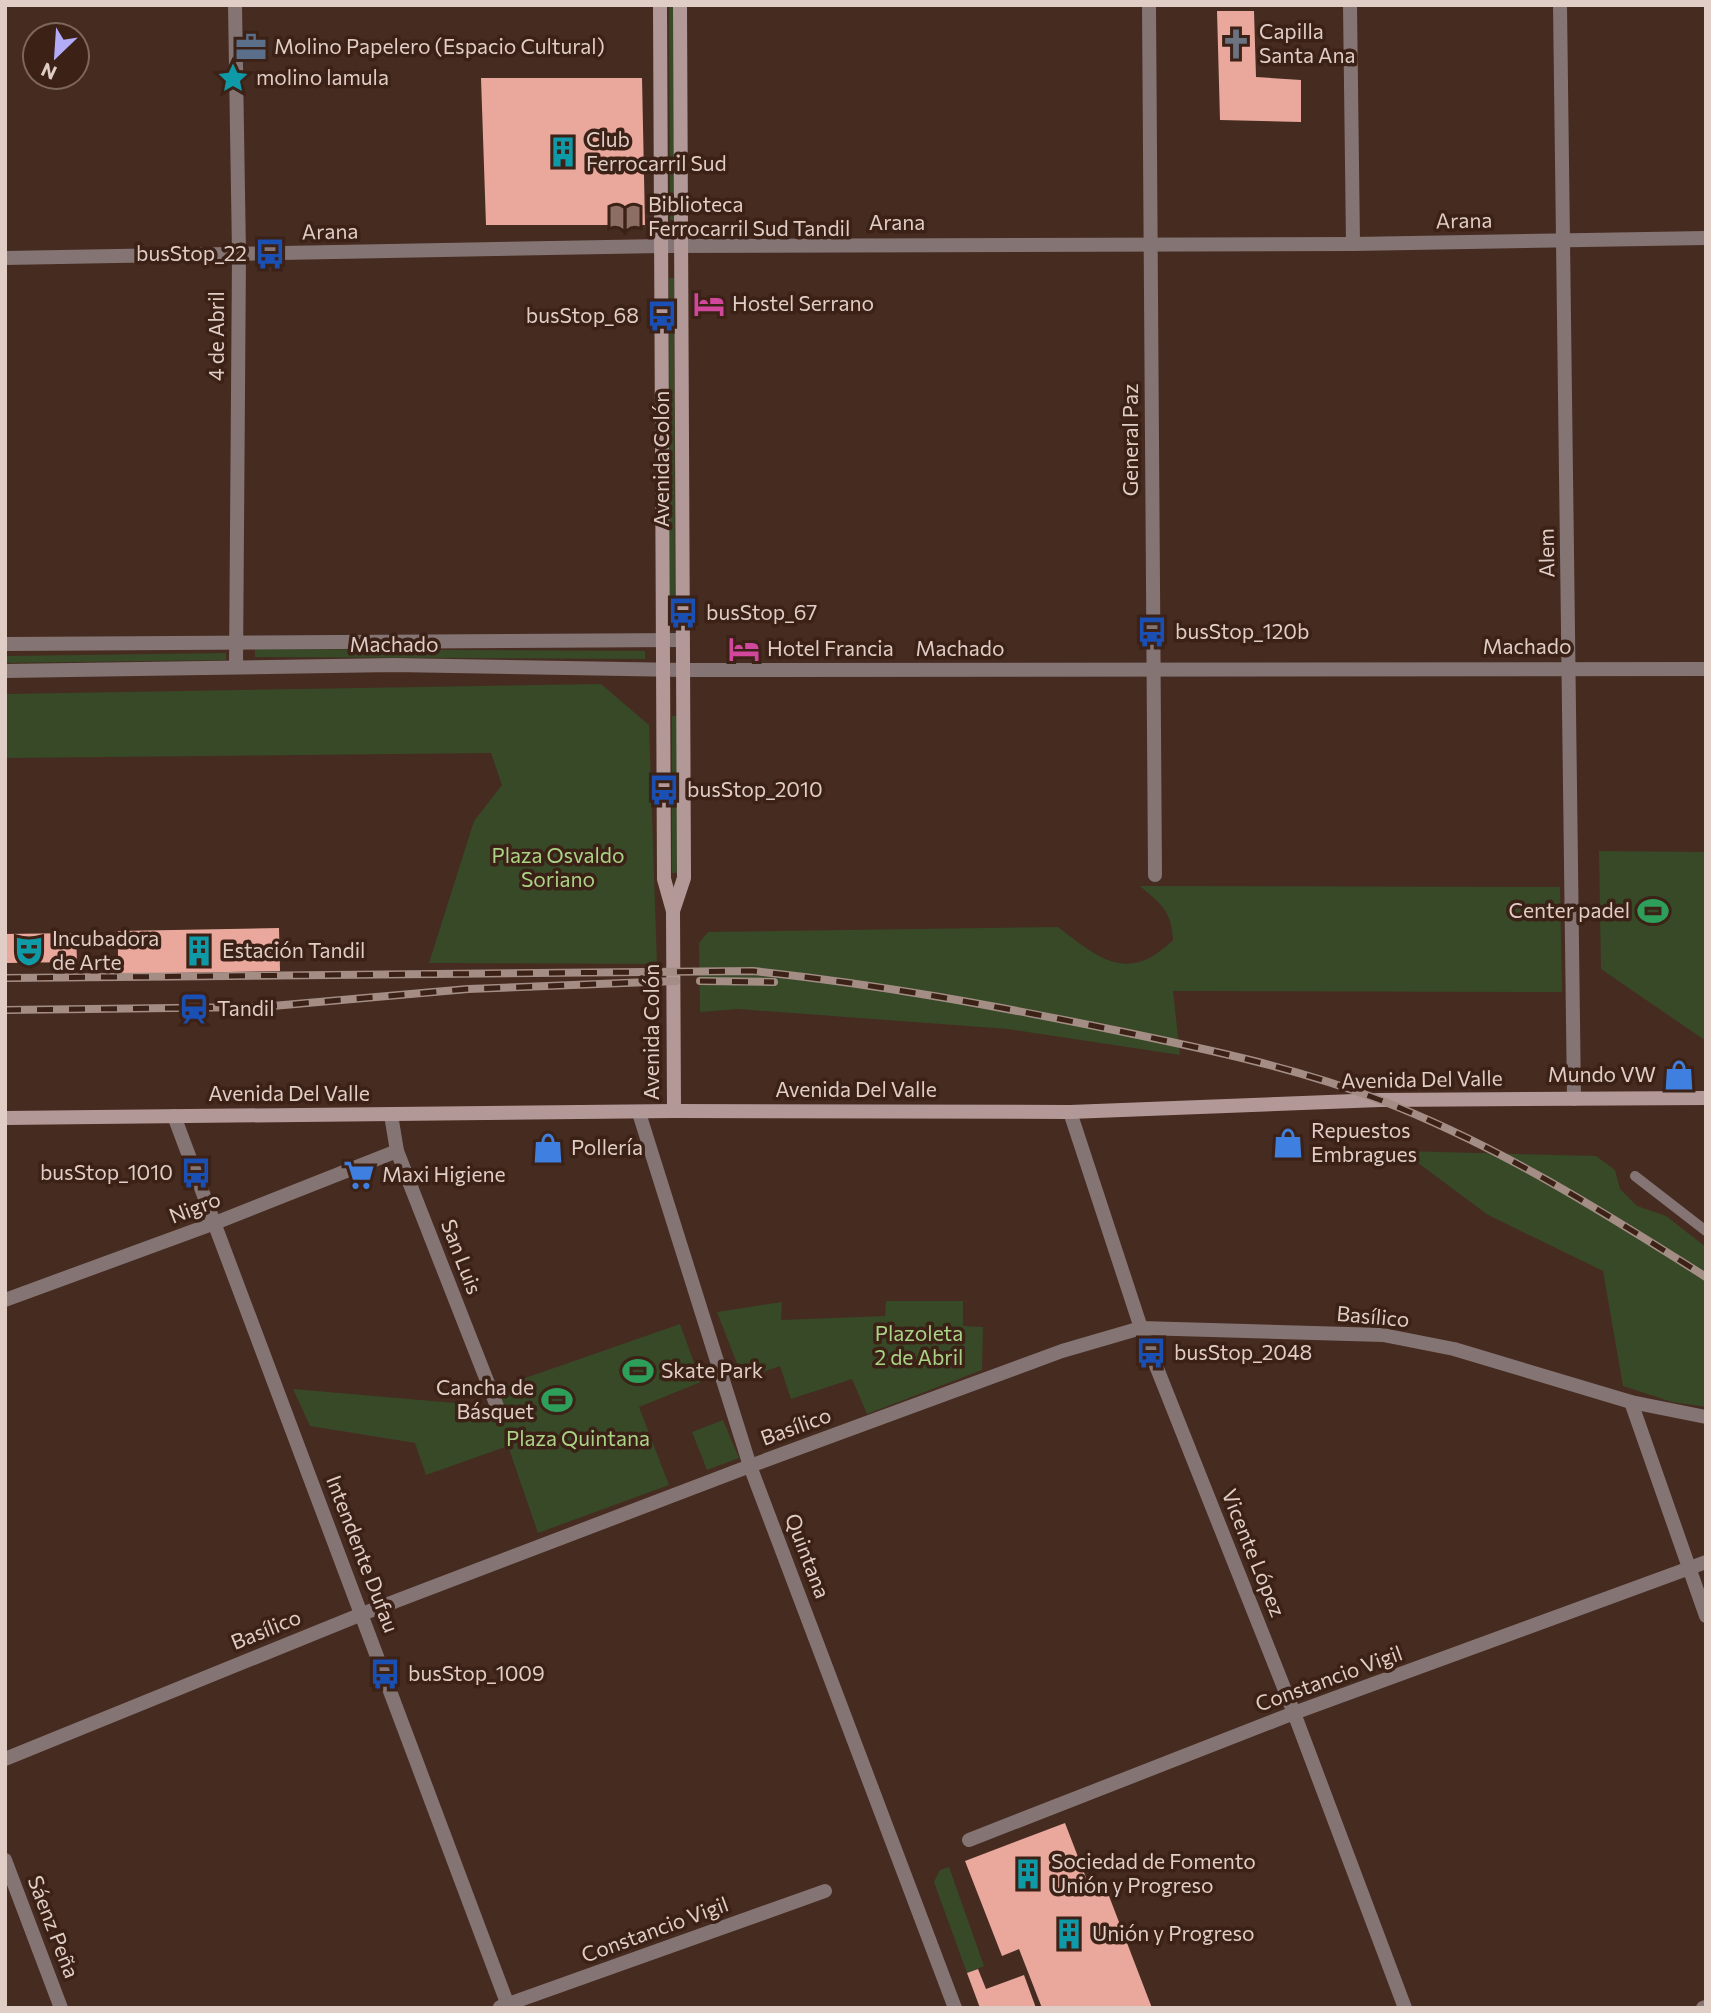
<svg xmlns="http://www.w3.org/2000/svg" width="1711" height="2013" font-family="Commissioner,sans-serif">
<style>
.green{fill:#374927}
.building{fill:#eaa89c}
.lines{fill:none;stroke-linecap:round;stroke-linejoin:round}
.service{stroke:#847473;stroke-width:10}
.minor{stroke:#847473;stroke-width:14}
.tertiary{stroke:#847473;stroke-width:14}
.secondary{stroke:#b29997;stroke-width:14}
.rail-casing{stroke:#a38d85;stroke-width:8}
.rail{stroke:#3b2116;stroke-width:5;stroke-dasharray:16;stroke-linecap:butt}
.labels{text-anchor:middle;stroke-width:7;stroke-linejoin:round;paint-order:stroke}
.poi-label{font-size:21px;fill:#dfcdc6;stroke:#3b2116;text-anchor:start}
.street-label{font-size:21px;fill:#dfcdc6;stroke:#3b2116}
.park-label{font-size:21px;fill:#abd387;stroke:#3b2116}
</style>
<rect width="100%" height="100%" fill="#462b20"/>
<g class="green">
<path d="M669,5H673L675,220H670Z"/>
<path d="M669,278H674L675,621H670Z"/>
<path d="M255,649L645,651V659L255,657Z"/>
<path d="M226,653V660L5,663V656Z"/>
<path d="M601,684L649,725L657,964L429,963L474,821L502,785L491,753L5,758V694Z"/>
<rect x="672" y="716" width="5" height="157"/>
<path d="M1599,851L1706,852V1041L1601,969Z"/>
<path d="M1140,886L1560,887L1562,992L1173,991L1180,1055L1008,1029L738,1009L700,1012L699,943L708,932L1058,927C1099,959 1129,984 1173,940C1171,910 1162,905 1140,886Z"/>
<path d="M1402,1151L1596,1156L1615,1170L1620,1189L1637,1206L1666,1216L1706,1247V1407L1672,1402L1623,1386L1603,1271L1488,1215Z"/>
<path d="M886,1301H963V1326L983,1327L982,1370L867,1414L852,1379L791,1399L780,1366L743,1379L717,1312L782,1302L781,1320L885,1316Z"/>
<path d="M680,1324L701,1382L639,1407L669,1485L538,1533L508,1446L426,1475L415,1443L310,1426L293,1389L490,1406L485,1392Z"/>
<path d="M723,1420L739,1458L707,1470L692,1432Z"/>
<path d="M949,1867L984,1966L967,1973L934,1882L940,1870Z"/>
</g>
<g class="building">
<path d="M1217,11H1254L1256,77L1301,80V122L1220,120Z"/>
<path d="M481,78H642L645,225H486Z"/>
<path d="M279,928L280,971L118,974V931Z"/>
<path d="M76,933L77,962L5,963V934Z"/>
<path d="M1065,1823L1090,1888L1104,1883L1152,2008H1042L1019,1949L1002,1956L965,1861Z"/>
<path d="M978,1969L986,1989L1024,1975L1036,2008H980L967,1973Z"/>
</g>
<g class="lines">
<path class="service" d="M1635,1176L1706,1231"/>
<g class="minor">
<path d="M235,5L239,254L236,667"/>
<path d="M1149,5L1155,875"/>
<path d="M1350,5L1353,244"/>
<path d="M1560,5L1574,1099"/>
<path d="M5,258L662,246L1353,244L1706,238"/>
<path d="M683,670L1706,669"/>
<path d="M1070,1112L1141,1328L1294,1713L1405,2008"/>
<path d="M391,1115L397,1151L500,1414"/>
<path d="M174,1116L509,2008"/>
<path d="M5,1300L215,1223L397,1151"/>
<path d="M1631,1402L1706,1616"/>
<path d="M5,1759L362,1614L750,1466L1062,1351L1141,1328L1383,1335L1454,1349L1631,1402L1706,1417"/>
<path d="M969,1840L1294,1713L1706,1562"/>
<path d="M5,1860L61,2008"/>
<path d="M500,2007L825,1891"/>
<path d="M1703,2008L1706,2007"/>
</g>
<g class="tertiary">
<path d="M5,644L683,640"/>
<path d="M5,671L394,665L683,670"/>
<path d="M639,1113L750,1466L955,2008"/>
</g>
<g class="secondary">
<path d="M660,5L664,879L673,911L674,1111"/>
<path d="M673,911L684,878L680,5"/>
<path d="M5,1118L674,1111L1070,1112L1380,1100L1706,1098"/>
</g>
<g class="rail-casing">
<g id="rail">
<path d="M5,978L753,971C877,984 997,1006 1119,1031C1206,1049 1297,1068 1380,1100C1495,1144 1602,1211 1706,1277"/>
<path d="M700,981L774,982"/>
<path d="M5,1010L261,1007L468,989L676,981"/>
</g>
</g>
<use href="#rail" class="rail"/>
</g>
<defs>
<g id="church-bare" transform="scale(2.415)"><path d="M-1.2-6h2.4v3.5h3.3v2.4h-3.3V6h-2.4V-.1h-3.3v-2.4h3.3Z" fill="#6b7280" stroke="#3b2116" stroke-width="2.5" paint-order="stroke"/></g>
<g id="office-bare" transform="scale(2.415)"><path d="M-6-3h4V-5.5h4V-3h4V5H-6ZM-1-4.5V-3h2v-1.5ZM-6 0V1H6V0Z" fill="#5c6f8a" stroke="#3b2116" stroke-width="2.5" paint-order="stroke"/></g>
<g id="sight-bare" transform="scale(2.415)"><path d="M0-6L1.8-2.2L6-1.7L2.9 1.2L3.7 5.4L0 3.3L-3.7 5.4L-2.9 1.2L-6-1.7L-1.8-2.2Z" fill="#0f9aa8" stroke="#3b2116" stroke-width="2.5" paint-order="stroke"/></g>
<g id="building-bare" transform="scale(2.415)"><path d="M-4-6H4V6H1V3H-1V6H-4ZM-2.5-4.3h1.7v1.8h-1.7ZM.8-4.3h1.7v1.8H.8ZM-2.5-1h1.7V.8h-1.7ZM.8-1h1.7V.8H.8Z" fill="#0f9aa8" stroke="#3b2116" stroke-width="2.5" paint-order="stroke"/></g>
<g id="library-bare" transform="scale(2.415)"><path d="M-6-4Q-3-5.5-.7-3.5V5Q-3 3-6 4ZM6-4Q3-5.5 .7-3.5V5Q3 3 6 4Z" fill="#8d6e63" stroke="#3b2116" stroke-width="2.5" paint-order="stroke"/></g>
<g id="bus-bare" transform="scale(2.415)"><path d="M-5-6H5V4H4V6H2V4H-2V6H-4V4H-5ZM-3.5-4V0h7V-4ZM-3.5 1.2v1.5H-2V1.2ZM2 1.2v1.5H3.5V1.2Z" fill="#1a4fb4" stroke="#3b2116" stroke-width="2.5" paint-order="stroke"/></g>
<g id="hotel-bare" transform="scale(2.415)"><path d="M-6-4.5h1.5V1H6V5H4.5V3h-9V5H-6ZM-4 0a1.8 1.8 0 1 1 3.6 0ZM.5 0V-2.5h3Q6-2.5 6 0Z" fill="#d1479c" stroke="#3b2116" stroke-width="2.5" paint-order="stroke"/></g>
<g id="stadium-bare" transform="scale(2.415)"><path d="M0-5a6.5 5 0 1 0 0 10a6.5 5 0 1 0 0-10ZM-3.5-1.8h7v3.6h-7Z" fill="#2e9e5b" stroke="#3b2116" stroke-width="2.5" paint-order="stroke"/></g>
<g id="theatre-bare" transform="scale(2.415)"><path d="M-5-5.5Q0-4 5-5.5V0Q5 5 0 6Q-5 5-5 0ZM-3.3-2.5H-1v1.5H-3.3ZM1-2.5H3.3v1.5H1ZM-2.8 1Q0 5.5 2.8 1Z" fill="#0f9aa8" stroke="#3b2116" stroke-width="2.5" paint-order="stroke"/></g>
<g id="station-bare" transform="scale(2.415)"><path d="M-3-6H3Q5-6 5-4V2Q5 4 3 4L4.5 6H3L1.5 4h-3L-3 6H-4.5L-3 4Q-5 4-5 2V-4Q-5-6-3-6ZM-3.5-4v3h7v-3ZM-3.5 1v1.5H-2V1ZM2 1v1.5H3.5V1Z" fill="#1a4fb4" stroke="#3b2116" stroke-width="2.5" paint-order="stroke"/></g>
<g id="shop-bare" transform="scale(2.415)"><path d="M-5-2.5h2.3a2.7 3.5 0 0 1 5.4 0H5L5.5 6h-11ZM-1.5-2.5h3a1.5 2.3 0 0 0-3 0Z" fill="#3f7fe0" stroke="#3b2116" stroke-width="2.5" paint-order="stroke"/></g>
<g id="supermarket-bare" transform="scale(2.415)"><path d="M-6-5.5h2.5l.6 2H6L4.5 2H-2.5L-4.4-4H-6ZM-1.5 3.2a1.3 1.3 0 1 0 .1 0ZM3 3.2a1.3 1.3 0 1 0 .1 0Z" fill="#3f7fe0" stroke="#3b2116" stroke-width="2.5" paint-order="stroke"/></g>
</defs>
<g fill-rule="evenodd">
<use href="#church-bare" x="1236" y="44"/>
<use href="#office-bare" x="251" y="47"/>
<use href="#sight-bare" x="233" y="78"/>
<use href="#building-bare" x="563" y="152"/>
<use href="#library-bare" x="625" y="217"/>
<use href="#bus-bare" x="270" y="254"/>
<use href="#hotel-bare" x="709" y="304"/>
<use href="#bus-bare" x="662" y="316"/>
<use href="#bus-bare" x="683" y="613"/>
<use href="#bus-bare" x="1152" y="632"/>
<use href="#hotel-bare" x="744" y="649"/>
<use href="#bus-bare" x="664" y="790"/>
<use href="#stadium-bare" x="1653" y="911"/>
<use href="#theatre-bare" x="29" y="951"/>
<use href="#building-bare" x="199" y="951"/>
<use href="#station-bare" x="194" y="1009"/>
<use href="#shop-bare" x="1679" y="1075"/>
<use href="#shop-bare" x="1288" y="1143"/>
<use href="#shop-bare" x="548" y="1148"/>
<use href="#bus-bare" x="196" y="1173"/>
<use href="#supermarket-bare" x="359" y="1175"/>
<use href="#bus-bare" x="1151" y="1353"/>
<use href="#stadium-bare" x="638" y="1371"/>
<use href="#stadium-bare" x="557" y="1400"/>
<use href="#bus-bare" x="385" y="1674"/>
<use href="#building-bare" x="1028" y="1874"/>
<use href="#building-bare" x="1069" y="1934"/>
</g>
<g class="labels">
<g class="poi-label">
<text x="1259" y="39">Capilla<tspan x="1259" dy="24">Santa Ana</tspan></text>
<text x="274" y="54">Molino Papelero (Espacio Cultural)</text>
<text x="256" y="85">molino lamula</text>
<text x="586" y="147">Club<tspan x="586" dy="24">Ferrocarril Sud</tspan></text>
<text x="648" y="212">Biblioteca<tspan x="648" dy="24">Ferrocarril Sud Tandil</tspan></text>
<text x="247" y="261" text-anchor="end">busStop_22</text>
<text x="732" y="311">Hostel Serrano</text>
<text x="639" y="323" text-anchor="end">busStop_68</text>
<text x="706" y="620">busStop_67</text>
<text x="1175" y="639">busStop_120b</text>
<text x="767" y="656">Hotel Francia</text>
<text x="687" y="797">busStop_2010</text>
<text x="1630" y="918" text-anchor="end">Center padel</text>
<text x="52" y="946">Incubadora<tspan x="52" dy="24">de Arte</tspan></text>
<text x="222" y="958">Estación Tandil</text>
<text x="217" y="1016">Tandil</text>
<text x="1656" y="1082" text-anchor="end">Mundo VW</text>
<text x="1311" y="1138">Repuestos<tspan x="1311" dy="24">Embragues</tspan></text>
<text x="571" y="1155">Pollería</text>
<text x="173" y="1180" text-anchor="end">busStop_1010</text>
<text x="382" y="1182">Maxi Higiene</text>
<text x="1174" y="1360">busStop_2048</text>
<text x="661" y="1378">Skate Park</text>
<text x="534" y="1395" text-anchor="end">Cancha de<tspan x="534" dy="24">Básquet</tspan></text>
<text x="408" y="1681">busStop_1009</text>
<text x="1051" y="1869">Sociedad de Fomento<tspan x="1051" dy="24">Unión y Progreso</tspan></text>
<text x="1092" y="1941">Unión y Progreso</text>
</g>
<g class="street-label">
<text transform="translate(1464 221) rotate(-1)" y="7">Arana</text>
<text x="897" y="230">Arana</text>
<text transform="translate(330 232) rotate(-1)" y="7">Arana</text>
<text transform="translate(217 336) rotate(-90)" y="7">4 de Abril</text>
<text transform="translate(1131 440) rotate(-90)" y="7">General Paz</text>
<text transform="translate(662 459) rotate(-90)" y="7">Avenida Colón</text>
<text transform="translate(1547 553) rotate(-91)" y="7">Alem</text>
<text x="394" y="652">Machado</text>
<text x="1527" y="654">Machado</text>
<text x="960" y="656">Machado</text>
<text transform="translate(652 1032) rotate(-90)" y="7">Avenida Colón</text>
<text transform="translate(1422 1080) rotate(-1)" y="7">Avenida Del Valle</text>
<text x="856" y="1097">Avenida Del Valle</text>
<text x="289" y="1101">Avenida Del Valle</text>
<text transform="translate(195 1208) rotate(-21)" y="7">Nigro</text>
<text transform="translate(461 1257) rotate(69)" y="7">San Luis</text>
<text transform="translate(1373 1317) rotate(5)" y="7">Basílico</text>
<text transform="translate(796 1427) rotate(-20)" y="7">Basílico</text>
<text transform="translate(1253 1553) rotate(68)" y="7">Vicente López</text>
<text transform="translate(362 1554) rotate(69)" y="7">Intendente Dufau</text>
<text transform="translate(807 1556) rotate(69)" y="7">Quintana</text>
<text transform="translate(266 1630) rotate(-22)" y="7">Basílico</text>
<text transform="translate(1329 1679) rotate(-20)" y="7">Constancio Vigil</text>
<text transform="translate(53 1927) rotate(69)" y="7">Sáenz Peña</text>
<text transform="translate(655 1930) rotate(-20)" y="7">Constancio Vigil</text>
</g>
<g class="park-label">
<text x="558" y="863">Plaza Osvaldo<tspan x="558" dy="24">Soriano</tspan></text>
<text x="919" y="1341">Plazoleta<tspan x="919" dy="24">2 de Abril</tspan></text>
<text x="578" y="1446">Plaza Quintana</text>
</g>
</g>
<rect width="1711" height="2013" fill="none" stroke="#dfcdc6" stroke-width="14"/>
<g transform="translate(56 56) rotate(205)"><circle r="33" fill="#3b2116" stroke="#7d665c" stroke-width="2"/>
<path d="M0-5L12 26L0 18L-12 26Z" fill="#b3adf9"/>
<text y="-10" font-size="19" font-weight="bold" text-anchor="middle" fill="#dfcdc6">N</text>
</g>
</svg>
